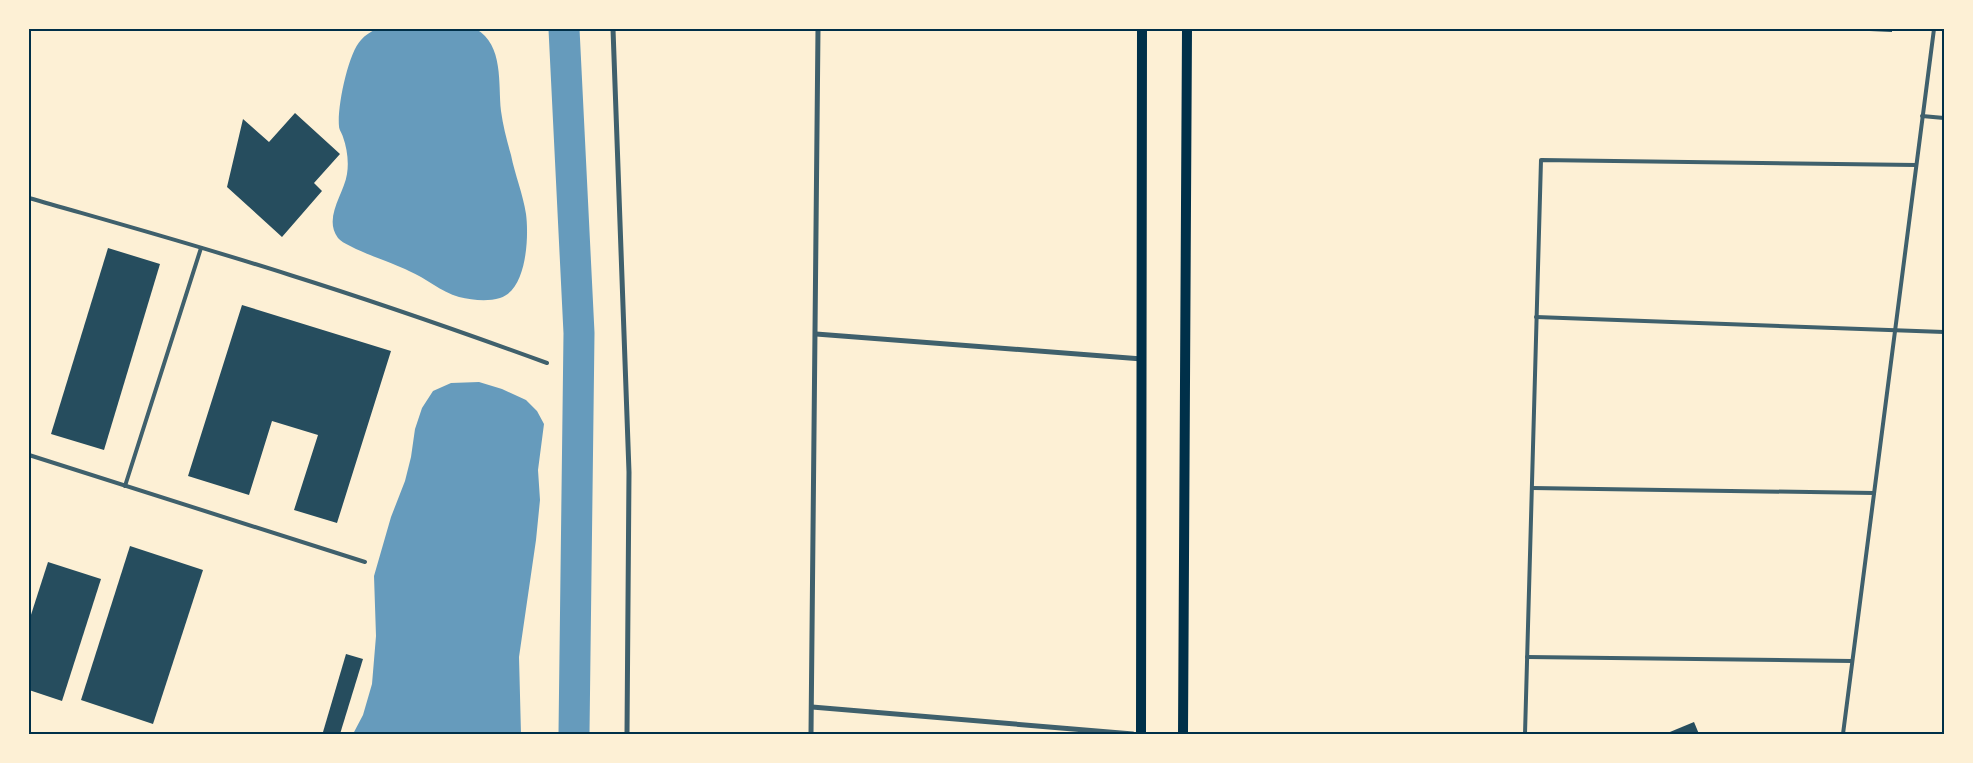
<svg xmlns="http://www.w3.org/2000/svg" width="1973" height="763" font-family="'Roboto Condensed',sans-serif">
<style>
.water{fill:#669bbc}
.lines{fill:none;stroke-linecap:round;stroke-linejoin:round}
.canal{stroke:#669bbc;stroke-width:31}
.building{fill:#264d5e}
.service{stroke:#3f606c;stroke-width:4}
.minor{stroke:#3f606c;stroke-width:5}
.secondary{stroke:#003049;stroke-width:10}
.neatline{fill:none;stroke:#003049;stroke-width:2}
</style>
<rect width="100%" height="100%" fill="#fdf0d5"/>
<g class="water">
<path d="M376,29H476C504,45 498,84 501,111C503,126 507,141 511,155C515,175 523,194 526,214C529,236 527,290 500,298C487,302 472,300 459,297C441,292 426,278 409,271C394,263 346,248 338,238C323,218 344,194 347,174C349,162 347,148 343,137C342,133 339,130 339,126C337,108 348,53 361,40C365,35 371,32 376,29Z"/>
<path d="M479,382L502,389L526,400L537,411L544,424L538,470L540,500L536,540L519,657L521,734H353L363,715L372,684L376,636L374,576L391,517L405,481L411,457L415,429L422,408L433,391L451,383Z"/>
</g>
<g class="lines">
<path class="canal" d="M564,29L579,333L574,734"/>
</g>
<g class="building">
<path d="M1847,29H1892V32L1847,30Z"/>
<path d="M295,113L340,154L314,183L322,191L282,237L227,187L243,119L269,142Z"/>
<path d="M108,248L160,264L104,450L51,434Z"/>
<path d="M242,305L391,351L337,523L294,510L318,435L272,421L249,495L188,476Z"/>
<path d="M130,546L203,570L153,724L81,700Z"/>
<path d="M48,562L101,579L62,701L29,690V621Z"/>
<path d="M346,654L363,659L340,734H331L323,732Z"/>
<path d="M1694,722L1699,734H1665Z"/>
</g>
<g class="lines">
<g class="service">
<path d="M1922,116L1944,118"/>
<path d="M29,198C116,223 203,247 290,275C376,302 462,332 547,363"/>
<path d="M1536,317L1944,332"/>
<path d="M29,455L365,562"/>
<path d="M125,486L201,248"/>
<path d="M1532,488L1874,493"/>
<path d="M1527,657L1852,661"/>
<path d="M1525,734L1541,160L1916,165"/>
<path d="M1843,734L1934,29"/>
</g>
<g class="minor">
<path d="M613,29L629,472L627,734"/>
<path d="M816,334L1142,359"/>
<path d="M812,707L1133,734"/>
<path d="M811,734L818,29"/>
</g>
<g class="secondary">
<path d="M1141,734L1142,29"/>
<path d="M1183,734L1187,29"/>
</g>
</g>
<rect width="1973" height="763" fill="none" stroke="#fdf0d5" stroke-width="60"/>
<rect x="30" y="30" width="1913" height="703" class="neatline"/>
</svg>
